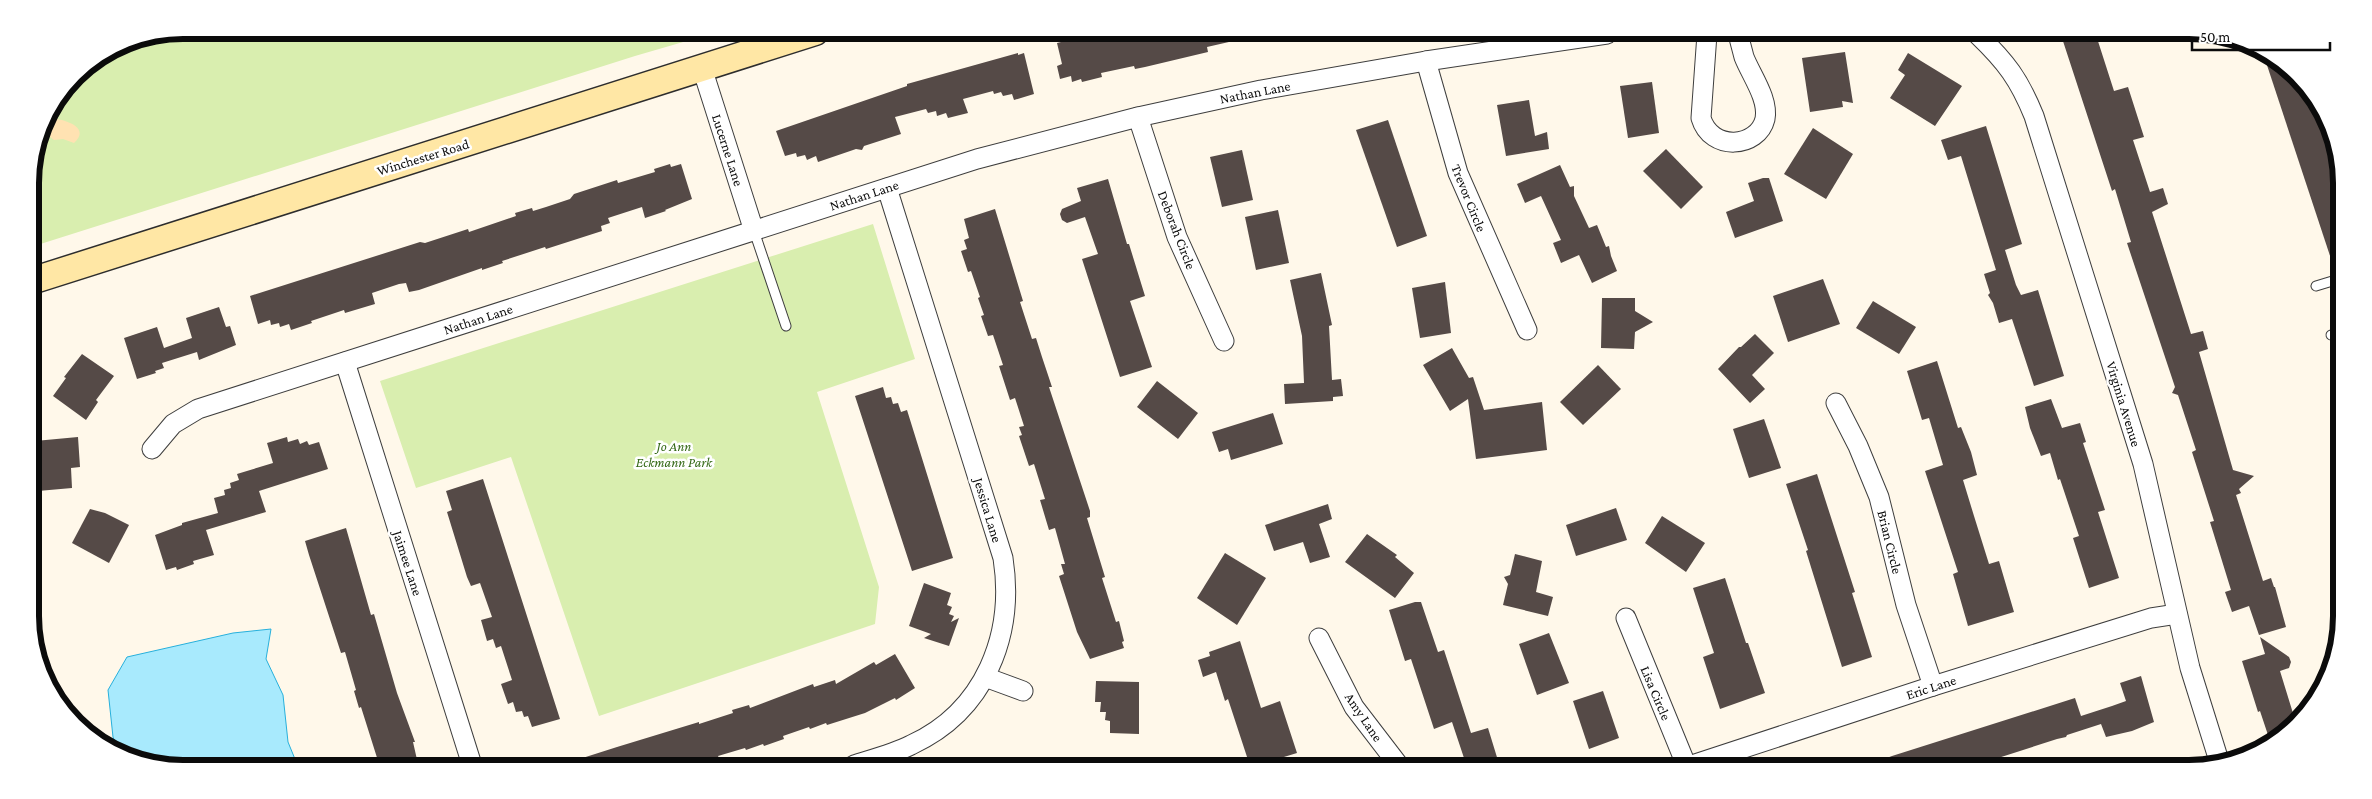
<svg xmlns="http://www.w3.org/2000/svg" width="2372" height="799" font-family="'Crimson Pro',serif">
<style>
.green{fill:#d9eeaf}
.sand{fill:#ffe2b2}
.water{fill:#a8eafd;stroke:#27b0dc}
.building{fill:#554a47}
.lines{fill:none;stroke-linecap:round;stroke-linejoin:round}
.lane-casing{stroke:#3e3e3e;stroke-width:11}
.street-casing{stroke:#3e3e3e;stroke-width:21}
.secondary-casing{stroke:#2d2d2d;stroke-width:29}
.lane{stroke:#fff;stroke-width:9}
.street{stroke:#fff;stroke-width:19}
.secondary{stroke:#ffe7a5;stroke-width:26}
.labels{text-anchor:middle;stroke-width:5;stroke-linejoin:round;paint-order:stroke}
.street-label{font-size:14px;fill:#0b0b0b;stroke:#fff}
.park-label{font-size:14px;font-style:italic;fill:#346916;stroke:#fff}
.rim{fill:none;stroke:#0b0b0b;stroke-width:6}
</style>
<rect width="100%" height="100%" fill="#fff8ea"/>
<g class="green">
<path d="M183,30L721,31L635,56L31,247L30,173L42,124L75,75L125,42Z"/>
<path d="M873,224L915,359L817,392L879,587L875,624L599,716L511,457L416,488L380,381Z"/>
</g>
<path class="sand" d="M57,119C69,121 90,129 74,143L63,139L54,140C46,135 47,130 48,122Z"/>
<path class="water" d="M271,629L266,659L283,695L288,742L297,764H143L119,753L113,737L108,690L127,657L233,633Z"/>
<g class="building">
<path d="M1101,32L1155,33L1157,41L1189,35L1188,33H1241L1242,39L1207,47L1208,52L1145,67L1135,69L1134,66L1101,73L1102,77L1082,82L1081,79L1072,82L1071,76L1060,79L1057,66L1062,64L1057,43Z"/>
<path d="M2061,35H2096L2114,91L2128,87L2144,137L2133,140L2150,192L2163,188L2168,204L2152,212L2191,334L2203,331L2208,349L2199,352L2233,470L2254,476L2239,489L2241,493L2236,495L2263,581L2271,578L2274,587H2275L2286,627L2259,635L2249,606L2232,612L2225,592L2231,590L2210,522L2214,521L2192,452L2196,450L2178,395L2172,393L2175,387L2127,243L2131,242L2115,189L2112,191Z"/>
<path d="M2262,50L2274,56L2304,82L2339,153V273L2336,274Z"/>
<path d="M1845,52L1853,103L1842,101L1843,107L1810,112L1802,58Z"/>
<path d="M1018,53V55L1024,53L1034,94L1014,100L1012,94L1003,96L1001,92L994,94L993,91L963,99L968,113L948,118L946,113L937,116L936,111L928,113L926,109L895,117L901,134L864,146L862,150L856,149L818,162L816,156L807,160L805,155L797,157L796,153L785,156L776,131L907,86V84Z"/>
<path d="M1908,53L1962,86L1935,126L1890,98L1905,75L1898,70Z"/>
<path d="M1652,82L1659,133L1628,138L1620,86Z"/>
<path d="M1529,100L1535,136L1547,132L1549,149L1506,156L1497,105Z"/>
<path d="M1388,120L1427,236L1397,247L1356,130Z"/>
<path d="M1986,126L2022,244L2005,250L2016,285L2021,295L2038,290L2064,376L2034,386L2012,319L1999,323L1993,303L1988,295L1990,293L1984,274L1996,270L1961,156L1948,160L1941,140Z"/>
<path d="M1813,128L1853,154L1826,199L1784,174Z"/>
<path d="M1666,149L1703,187L1681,209L1643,171Z"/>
<path d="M1242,150L1253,200L1222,207L1210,157Z"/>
<path d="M670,164L671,167L681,164L692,199L665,210L666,211L645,218L642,207L608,218L610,223L601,226L602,231L546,249L545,247L502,261L503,263L482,270V268L419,290L409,292L406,283L399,284L372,293L375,304L345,313L344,310L311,321L312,323L291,330L289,324L280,327L279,323L271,325L270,320L258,324L250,296L420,242L425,243L468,229L469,232L516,216L515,213L532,208L533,211L546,207L570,199L574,194L617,180L618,183L655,172L654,169Z"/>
<path d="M1560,165L1570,187L1574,186V196L1589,228L1597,225L1606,247L1609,246L1611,256L1617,271L1592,283L1579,255L1561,263L1553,243L1561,240L1541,196L1525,203L1517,184Z"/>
<path d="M1763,178H1769L1783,221L1735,238L1726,212L1754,201L1748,183Z"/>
<path d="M1108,179L1127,244H1129L1145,296L1130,301L1152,367L1120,377L1082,259L1098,254L1085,217L1067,223L1062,220L1060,214L1062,209L1081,201L1077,188Z"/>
<path d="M995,209L1023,301L1020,302L1032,339L1036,338L1042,357L1052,387H1049L1090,511V517L1087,518L1105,577L1102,578L1116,622L1119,621L1124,641L1122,642L1124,648L1090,659L1077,632L1059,576L1064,574L1061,564H1065L1055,528L1049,530L1040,500L1045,499L1034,464L1029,466L1019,436L1022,435L1019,427L1024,426L1015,398L1010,400L999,366L1003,365L993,335L988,336L981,316L984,315L978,298L980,297L971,271L968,272L961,251L967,249L964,240L969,238L964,219Z"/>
<path d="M1278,210L1289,263L1256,270L1245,217Z"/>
<path d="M1321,273L1332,325L1329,326L1332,380L1341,379L1343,396L1333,397V401L1285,404L1284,384L1304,383L1302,336L1290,280Z"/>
<path d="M1823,279L1840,324L1788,342L1773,296Z"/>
<path d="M1445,282L1451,333L1420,338L1412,288Z"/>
<path d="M1602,298H1635V311L1653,322L1635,332L1634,349L1601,348Z"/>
<path d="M1873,301L1916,327L1899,354L1856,328Z"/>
<path d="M219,307L226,327L230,326L236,345L199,360L197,352L162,363L164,368L155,371L156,373L137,379L124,338L157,327L164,348L192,338L186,318Z"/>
<path d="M1755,334L1774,353L1752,375L1765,389L1750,403L1718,369L1739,347H1741Z"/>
<path d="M1452,348L1469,378L1473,377L1484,410L1542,402L1547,450L1476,459L1468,399L1450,411L1423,365Z"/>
<path d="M82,354L114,376L96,400L98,402L86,420L53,396L66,378L64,377Z"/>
<path d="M1937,361L1958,428L1961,427L1971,452L1977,475L1963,480L1974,516L1989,564L1999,561L2014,612L1968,626L1953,574L1958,572L1925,471L1943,465L1929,418L1922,420L1907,371Z"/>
<path d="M1598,365L1621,389L1583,425L1560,402Z"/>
<path d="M1157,381L1198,413L1178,439L1137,407Z"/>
<path d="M883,387L886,398L891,397L893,404L898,403L901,412L907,410L953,558L912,571L855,396Z"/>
<path d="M2051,399L2062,428L2080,423L2086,442L2083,443L2105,510L2098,512L2119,578L2089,588L2073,538L2079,536L2060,479L2058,480L2050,453L2041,456L2030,428L2025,407Z"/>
<path d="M1273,413L1283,444L1231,460L1228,449L1219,452L1212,432Z"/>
<path d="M1764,419L1781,468L1749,478L1733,429Z"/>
<path d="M78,437L80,467L71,468L72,488L38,491L35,441Z"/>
<path d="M287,437L288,442L298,439L300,444L307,441L309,445L319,442L328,469L259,491L266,512L206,530L214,555L193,561L194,564L177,570L176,567L166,570L155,535L182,525V523L218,513L214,498L225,495L224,490L231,488L230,483L239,480L237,474L273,463L267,443Z"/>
<path d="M1817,474L1855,592L1852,593L1872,657L1842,667L1806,551L1808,550L1786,484Z"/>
<path d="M483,479L560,719L532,727L528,716L524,717L522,711L516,712L513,702L508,704L501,684L512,680L501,646L496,648L493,639L487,641L481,620L492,617L480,583L471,586L467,577L447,512L452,510L446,491Z"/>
<path d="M1328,504L1332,519L1319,524L1330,557L1310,563L1303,542L1274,551L1265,525Z"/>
<path d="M1616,508L1627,540L1576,556L1566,525Z"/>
<path d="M90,509L105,513L129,525L109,563L72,543Z"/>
<path d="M1662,516L1705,543L1686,572L1645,543Z"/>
<path d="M346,528L371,615L374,614L397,693L415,742H413L418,764H379L361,707L359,708L354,691L356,690L345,652L341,653L309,555L305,541Z"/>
<path d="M1367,534L1397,555L1395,557L1414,573L1395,598L1345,562Z"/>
<path d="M1225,553L1266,578L1237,625L1197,598Z"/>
<path d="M1515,554L1542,561L1536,592L1553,597L1548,616L1503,605L1508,584L1504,577L1510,575Z"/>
<path d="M1725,578L1746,643H1748L1765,693L1720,709L1703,657L1714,653L1693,588Z"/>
<path d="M924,583L951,593L947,605L952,607L949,614L954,616L951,622L959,618L949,646L924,638L931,634L909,626Z"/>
<path d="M1415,602H1421L1438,652L1444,650L1471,733L1488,728L1500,767H1467L1452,722L1434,729L1411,659L1405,661L1389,610Z"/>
<path d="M1549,633L1569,683L1537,695L1519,644Z"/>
<path d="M2260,637L2289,657L2291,662L2289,668L2280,671L2296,723L2282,737L2271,744L2260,711L2258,712L2242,661L2265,654Z"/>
<path d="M1240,641L1261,708L1280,701L1297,753L1255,766H1250L1228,699L1225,701L1216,672L1203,677L1198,660L1210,656L1209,652Z"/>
<path d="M895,654L915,688L896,700L895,698L865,713L827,725L826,723L810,729L809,727L783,736L784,739L764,746L763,744L746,750L745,748L718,756L720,760L704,765H571L570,762L617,747L699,722V724L733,713L732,710L749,705L750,708L813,684L814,687L835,680L836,684L874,662L876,665Z"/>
<path d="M2141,676L2154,722L2132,731L2106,737L2101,724L2067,735L2066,737L2057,739L1967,768H1868V765L1892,756L2075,698L2081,716L2112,706L2126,701L2120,683Z"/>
<path d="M1096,681L1139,682V734L1110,733V721L1105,720L1106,712H1100L1101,702H1095Z"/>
<path d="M1603,691L1619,738L1589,749L1573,701Z"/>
</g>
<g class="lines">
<g class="lane-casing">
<g id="lane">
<path d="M754,231L786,326"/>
<path d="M2316,286L2339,279"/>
<path d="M2331,335L2338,333"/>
</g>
</g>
<g class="street-casing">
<g id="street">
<path d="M1707,34L1701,118C1711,152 1758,148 1765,119C1769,99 1751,75 1744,57C1742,49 1740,42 1738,34"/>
<path d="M1978,35C2006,62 2019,79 2034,116L2143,464L2190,668L2220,764"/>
<path d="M1426,61L1458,173L1527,330"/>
<path d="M702,68L754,231"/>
<path d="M1138,117L1177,237L1224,341"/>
<path d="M345,362L472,765"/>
<path d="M1836,403L1858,446L1879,497L1906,605L1933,686"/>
<path d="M152,449L173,424L198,409L977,159L1138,117L1261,90L1426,61L1607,34"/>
<path d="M1626,618L1687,767"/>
<path d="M1319,638L1354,707L1400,767"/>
<path d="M985,677L1023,691"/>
<path d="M854,765C873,759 893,754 911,745C985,711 1015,635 1003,558L887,188"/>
<path d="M1686,767L1933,686L2151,618L2177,614"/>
</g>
</g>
<g class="secondary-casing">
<path id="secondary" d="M31,281L815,32"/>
</g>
<use href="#lane" class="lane"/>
<use href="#street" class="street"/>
<use href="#secondary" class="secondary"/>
</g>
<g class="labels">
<g class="street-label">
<text transform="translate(1255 92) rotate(-11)" y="5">Nathan Lane</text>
<text transform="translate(728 150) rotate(72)" y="5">Lucerne Lane</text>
<text transform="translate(423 157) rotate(-17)" y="5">Winchester Road</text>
<text transform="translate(864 195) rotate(-18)" y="5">Nathan Lane</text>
<text transform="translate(1469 198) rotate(68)" y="5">Trevor Circle</text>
<text transform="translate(1177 230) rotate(69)" y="5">Deborah Circle</text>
<text transform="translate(478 319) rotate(-18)" y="5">Nathan Lane</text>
<text transform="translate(2124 404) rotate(73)" y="5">Virginia Avenue</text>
<text transform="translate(988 510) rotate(73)" y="5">Jessica Lane</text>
<text transform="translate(1890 542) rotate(76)" y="5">Brian Circle</text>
<text transform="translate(408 563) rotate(72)" y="5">Jaimee Lane</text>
<text transform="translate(1931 687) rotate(-18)" y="5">Eric Lane</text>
<text transform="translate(1656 693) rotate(67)" y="5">Lisa Circle</text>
<text transform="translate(1364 717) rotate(56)" y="5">Amy Lane</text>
</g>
<g class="park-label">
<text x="674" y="451">Jo Ann<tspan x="674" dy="16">Eckmann Park</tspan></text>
</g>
</g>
<path d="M0 0H2372V799H0ZM183 39H2189A144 144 0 0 1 2333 183V616A144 144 0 0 1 2189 760H183A144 144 0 0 1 39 616V183A144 144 0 0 1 183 39Z" fill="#fff" fill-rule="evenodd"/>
<path class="rim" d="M183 39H2189A144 144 0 0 1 2333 183V616A144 144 0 0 1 2189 760H183A144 144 0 0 1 39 616V183A144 144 0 0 1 183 39Z"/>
<path d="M2192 42v8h138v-8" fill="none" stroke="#0b0b0b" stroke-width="2.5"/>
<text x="2200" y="42" font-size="15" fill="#0b0b0b" stroke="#ffffff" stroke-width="4" paint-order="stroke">50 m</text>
</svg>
